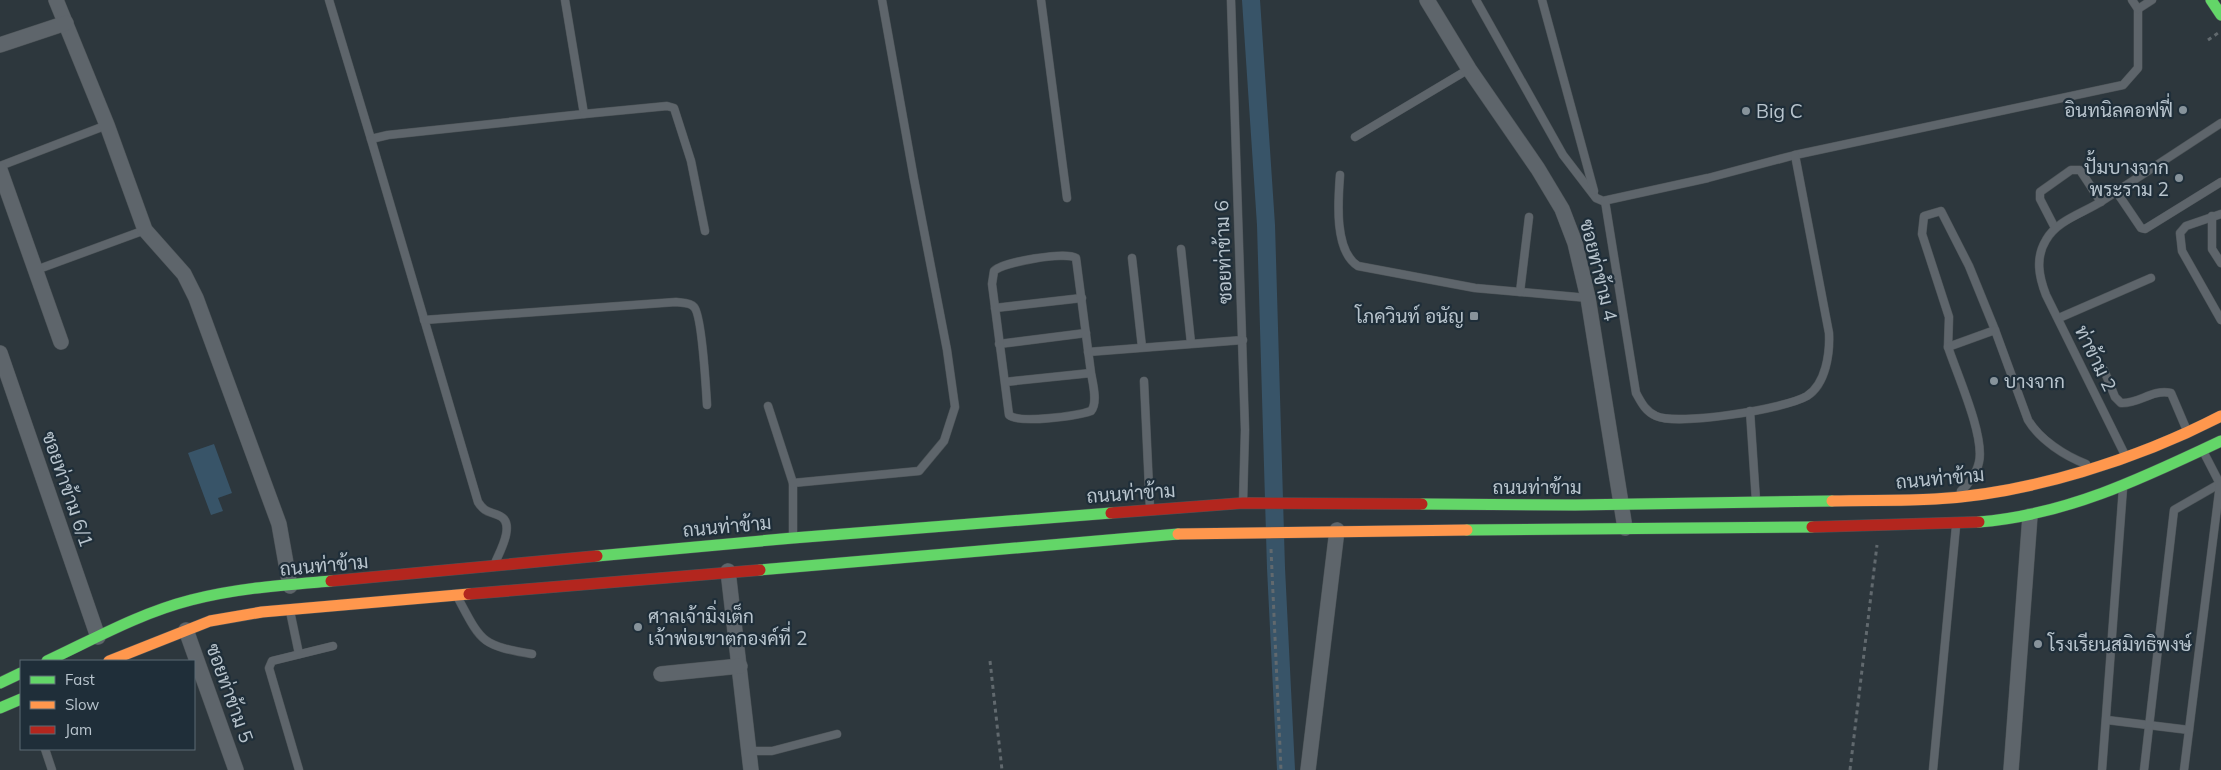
<svg xmlns="http://www.w3.org/2000/svg" width="2221" height="770" font-family="Mulish,Sarabun,sans-serif">
<style>
.water{fill:#385468}
.lines{fill:none;stroke-linecap:round;stroke-linejoin:round}
.canal{stroke:#385468;stroke-width:18}
.lane-casing{stroke:#4c5357;stroke-width:9}
.street-casing{stroke:#4c5357;stroke-width:16}
.fast-casing{stroke:#4c5357;stroke-width:12}
.slow-casing{stroke:#4c5357;stroke-width:12}
.jam-casing{stroke:#4c5357;stroke-width:12}
.path{stroke:#61696e;stroke-width:3;stroke-dasharray:4 4;stroke-linecap:butt}
.lane{stroke:#5e656b;stroke-width:8}
.street{stroke:#5e656b;stroke-width:15}
.fast{stroke:#63d668;stroke-width:11}
.slow{stroke:#ff974d;stroke-width:11}
.jam{stroke:#b3261e;stroke-width:11}
.poi-dot{fill:#87939b;stroke:#1f2e39;stroke-width:2}
.labels{text-anchor:middle;stroke-width:4.5;stroke-linejoin:round;paint-order:stroke}
.poi-label{font-size:19px;fill:#b8c4cd;stroke:#1f2e39;text-anchor:start}
.street-label{font-size:19px;fill:#b8c4cd;stroke:#1f2e39}
</style>
<rect width="100%" height="100%" fill="#2d373d"/>
<path class="water" d="M214,444L232,493L218,498L223,511L211,515L188,453Z"/>
<g class="lines">
<path class="canal" d="M1251,0L1266,225L1276,568L1286,770"/>
<g class="lane-casing">
<g id="lane">
<path d="M329,0L371,139L388,135L584,114L565,0"/>
<path d="M1041,0L1067,198"/>
<path d="M1231,0L1245,430L1243,503"/>
<path d="M1476,0L1563,155L1596,198L1603,201L1708,178L1795,155L2123,85L2138,68V9L2132,0"/>
<path d="M1542,0L1594,191"/>
<path d="M2138,9L2152,0"/>
<path d="M584,114L667,106L674,108L691,161L705,231"/>
<path d="M1355,137L1469,69"/>
<path d="M371,139L478,502C485,513 489,511 500,516C516,524 499,553 495,563"/>
<path d="M0,166L107,125"/>
<path d="M1340,175C1338,201 1334,251 1358,266L1475,288L1588,298"/>
<path d="M2116,191L2141,228L2145,229L2221,182"/>
<path d="M1605,201L1636,393C1641,402 1645,411 1656,416C1678,426 1785,409 1807,396C1826,384 1830,353 1829,333L1795,155"/>
<path d="M2221,214L2186,226L2180,233L2182,251L2221,320"/>
<path d="M2212,216V249L2221,263"/>
<path d="M2055,228L2040,199V192L2071,170H2080L2101,202"/>
<path d="M1181,249L1191,343"/>
<path d="M1132,258L1142,347"/>
<path d="M36,270L145,230"/>
<path d="M1520,292L1529,217"/>
<path d="M995,308L1082,298"/>
<path d="M2059,318L2151,278"/>
<path d="M424,320L676,302C681,303 690,302 694,307C702,315 706,389 707,405"/>
<path d="M999,344L1086,333"/>
<path d="M1948,347L1949,317L1922,234L1924,216L1941,211L1969,266L1995,330"/>
<path d="M1088,352L1243,340"/>
<path d="M2104,370L2115,397L2121,403C2140,404 2151,389 2171,393L2188,433"/>
<path d="M1144,381L1150,509"/>
<path d="M1005,382L1091,373L1076,258C1066,251 1003,262 994,271L992,284L1009,415C1019,424 1077,416 1091,411C1098,403 1093,384 1091,373"/>
<path d="M768,406L793,483V538"/>
<path d="M1750,411L1756,501"/>
<path d="M2125,455L2046,295C2039,277 2035,258 2046,240C2057,220 2084,213 2102,201C2141,175 2181,149 2221,123"/>
<path d="M793,483L919,471L944,441L955,407L947,350L914,179L882,0"/>
<path d="M1961,491C1969,484 1977,472 1979,462C1985,436 1957,374 1948,347L1995,330L2028,420C2040,440 2065,456 2086,464"/>
<path d="M458,598C482,643 481,645 532,654"/>
<path d="M290,611L299,654"/>
<path d="M2107,720L2189,730"/>
<path d="M45,749L52,770"/>
<path d="M749,751H772L837,734"/>
<path d="M299,770L269,668L272,661L333,646"/>
<path d="M1933,770L1956,526"/>
<path d="M2102,770L2123,488"/>
<path d="M2144,770L2174,510L2221,483"/>
<path d="M2184,770L2220,484L2203,451"/>
</g>
</g>
<g class="street-casing">
<g id="street">
<path d="M56,0L107,125L145,230L184,274L196,298L279,524L290,586"/>
<path d="M1427,0L1469,69L1538,169L1562,209L1575,243L1588,298L1625,528"/>
<path d="M0,45L66,23"/>
<path d="M0,170L61,342"/>
<path d="M0,353L98,637"/>
<path d="M728,571L751,770"/>
<path d="M186,630L236,770"/>
<path d="M661,674L740,666"/>
<path d="M1308,770L1337,530"/>
<path d="M2011,770L2030,516"/>
</g>
</g>
<g class="fast-casing">
<g id="fast">
<path d="M2211,0L2221,15"/>
<path d="M1422,504L1575,505L1832,501"/>
<path d="M1979,522C2066,515 2143,478 2221,441"/>
<path d="M1467,530L1812,527"/>
<path d="M597,556L793,538L1111,513"/>
<path d="M760,570L1178,534"/>
<path d="M47,661C94,639 140,613 191,600C237,588 284,585 331,581"/>
<path d="M0,683L21,673"/>
<path d="M0,708L21,699"/>
</g>
</g>
<g class="slow-casing">
<g id="slow">
<path d="M1832,501C1866,500 1901,501 1935,499C2029,494 2138,459 2221,416"/>
<path d="M1178,534L1467,530"/>
<path d="M109,661L210,621L262,612L469,594"/>
</g>
</g>
<g class="jam-casing">
<g id="jam">
<path d="M1111,513L1243,503L1422,504"/>
<path d="M1812,527L1979,522"/>
<path d="M331,581L597,556"/>
<path d="M469,594L760,570"/>
</g>
</g>
<g class="path">
<path d="M2208,40L2218,33"/>
<path d="M1271,549L1281,770"/>
<path d="M990,661L1002,770"/>
<path d="M1850,770L1877,545"/>
</g>
<use href="#lane" class="lane"/>
<use href="#street" class="street"/>
<use href="#fast" class="fast"/>
<use href="#slow" class="slow"/>
<use href="#jam" class="jam"/>
</g>
<g class="poi-dot">
<circle cx="2183" cy="110" r="5"/>
<circle cx="1746" cy="111" r="5"/>
<circle cx="2179" cy="178" r="5"/>
<rect x="1469" y="311" width="10" height="10" rx="2.5"/>
<circle cx="1994" cy="381" r="5"/>
<circle cx="638" cy="627" r="5"/>
<circle cx="2038" cy="644" r="5"/>
</g>
<g class="labels">
<g class="poi-label">
<text x="2173" y="117" text-anchor="end">อินทนิลคอฟฟี่</text>
<text x="1756" y="118">Big C</text>
<text x="2169" y="174" text-anchor="end">ปั้มบางจาก<tspan x="2169" dy="22">พระราม 2</tspan></text>
<text x="1464" y="323" text-anchor="end">โภควินท์ อนัญ</text>
<text x="2004" y="388">บางจาก</text>
<text x="648" y="623">ศาลเจ้ามิ่งเต็ก<tspan x="648" dy="22">เจ้าพ่อเขาตกองค์ที่ 2</tspan></text>
<text x="2048" y="651">โรงเรียนสมิทธิพงษ์</text>
</g>
<g class="street-label">
<text transform="translate(1223 252) rotate(-92)" y="7">ซอยท่าข้าม 6</text>
<text transform="translate(1599 270) rotate(76)" y="7">ซอยท่าข้าม 4</text>
<text transform="translate(2096 358) rotate(64)" y="7">ท่าข้าม 2</text>
<text transform="translate(1940 478) rotate(-5)" y="7">ถนนท่าข้าม</text>
<text x="1537" y="494">ถนนท่าข้าม</text>
<text transform="translate(68 489) rotate(71)" y="7">ซอยท่าข้าม 6/1</text>
<text transform="translate(1131 493) rotate(-4)" y="7">ถนนท่าข้าม</text>
<text transform="translate(727 526) rotate(-5)" y="7">ถนนท่าข้าม</text>
<text transform="translate(324 565) rotate(-5)" y="7">ถนนท่าข้าม</text>
<text transform="translate(230 693) rotate(70)" y="7">ซอยท่าข้าม 5</text>
</g>
</g>
<rect x="20" y="660" width="175" height="90" fill="#1f2e39" stroke="#5c6a74"/>
<rect x="30" y="676" width="25" height="8" fill="#63d668" stroke="#5c6a74"/>
<text x="65" y="685" font-size="15" fill="#b8c4cd">Fast</text>
<rect x="30" y="701" width="25" height="8" fill="#ff974d" stroke="#5c6a74"/>
<text x="65" y="710" font-size="15" fill="#b8c4cd">Slow</text>
<rect x="30" y="726" width="25" height="8" fill="#b3261e" stroke="#5c6a74"/>
<text x="65" y="735" font-size="15" fill="#b8c4cd">Jam</text>
</svg>
